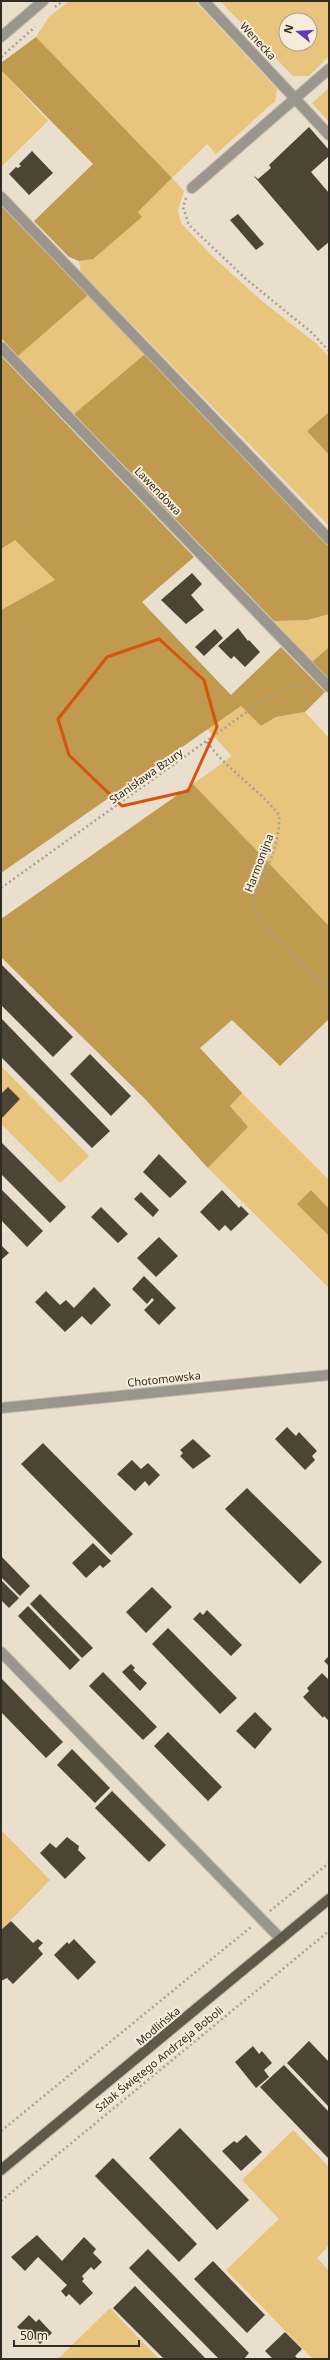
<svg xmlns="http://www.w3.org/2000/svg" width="330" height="2360" font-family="'Noto Sans',sans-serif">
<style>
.green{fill:#e8c47c;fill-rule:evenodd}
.forest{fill:#bf9a4f}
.building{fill:#4c4434}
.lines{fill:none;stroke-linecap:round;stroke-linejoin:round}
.minor-casing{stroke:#c4bbaa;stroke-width:12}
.major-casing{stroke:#c4bbaa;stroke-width:12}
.path{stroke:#a9a192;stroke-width:2.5;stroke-dasharray:2 3;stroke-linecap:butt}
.minor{stroke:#9a968e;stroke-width:10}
.major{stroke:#60584b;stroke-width:10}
.marked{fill:none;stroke:#d6540e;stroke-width:3;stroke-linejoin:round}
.labels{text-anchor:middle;stroke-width:4;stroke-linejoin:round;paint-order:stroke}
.street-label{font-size:11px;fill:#2f2c24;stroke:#f7ecd9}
</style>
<rect width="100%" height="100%" fill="#e9dfcc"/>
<g class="green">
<path d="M69,1H195L277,89L275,101L216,154L207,144L172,178L184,191L178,210L181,223L212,256L263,302L317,344L329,357V412L307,431L329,455V526L81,272L79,261L93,259L141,217L138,212L172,178L36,37L49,17Z"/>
<path d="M220,1H329V56L309,76H293ZM286,20H310V44H286Z"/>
<path d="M1,70L48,121L1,167Z"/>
<path d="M329,88V122L312,103Z"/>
<path d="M88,295L145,354L74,414L18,356Z"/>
<path d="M15,539L55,580L1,610V549Z"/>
<path d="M329,614V647L312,662L274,621L308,620Z"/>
<path d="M241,706L261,726L276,717L305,712L329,738V926L193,784L232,756L207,729Z"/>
<path d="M1,1066L89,1156L60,1183L1,1124Z"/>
<path d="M242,1093L329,1180V1209L311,1191L298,1204L329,1236V1288L208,1168L248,1127L230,1106Z"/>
<path d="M1,1830L50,1880L1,1930Z"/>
<path d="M293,2130L329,2167V2245L317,2258L329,2271V2359H313L226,2270L279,2219L242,2180Z"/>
<path d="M110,2308L159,2359H58Z"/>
</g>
<g class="forest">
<path d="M36,37L172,178L138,212L142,217L93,259L79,261L69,257L34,221L93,164L1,70V63Z"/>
<path d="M1,205L88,295L18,356L1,338Z"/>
<path d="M145,354L329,546V614L308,620L274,621L74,414Z"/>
<path d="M1,356L194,557L142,602L231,695L281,647L325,692L305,712L276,717L261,726L241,706L1,873V610L55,580L15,540L1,549Z"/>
<path d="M329,412V455L307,431Z"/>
<path d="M329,647V680L312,662Z"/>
<path d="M193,784L329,926V1019L280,1066L232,1020L200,1048L242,1093L230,1106L248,1127L208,1168L145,1099L1,957V919Z"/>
<path d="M311,1190L329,1209V1236L297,1204Z"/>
</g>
<g class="building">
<path d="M309,127L329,150V156L311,172L329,193V242L318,251L253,175L258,179L271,168L269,165Z"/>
<path d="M32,151L53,173L29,195L9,174L16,167L18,168L21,166L19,164Z"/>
<path d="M238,214L264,244L256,250L230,220Z"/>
<path d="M192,573L202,584L191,595L204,610L186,624L161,600Z"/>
<path d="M238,628L248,641L249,640L260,652L245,667L234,656L231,659L218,646Z"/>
<path d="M215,629L223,638L204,656L195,647Z"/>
<path d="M1,964L73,1037L53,1057L1,1005Z"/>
<path d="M1,1018L110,1131L92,1148L1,1057Z"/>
<path d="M90,1054L131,1096L111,1116L70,1074Z"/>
<path d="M8,1087L20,1099L1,1119V1094Z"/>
<path d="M1,1142L66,1207L50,1223L1,1174Z"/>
<path d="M159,1154L187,1182L170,1198L143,1172Z"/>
<path d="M1,1189L43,1231L27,1247L1,1220Z"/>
<path d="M222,1190L239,1208L241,1206L249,1214L231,1231L225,1225L219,1231L200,1212Z"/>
<path d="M141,1192L159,1210L153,1217L134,1199Z"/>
<path d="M101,1207L128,1234L118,1243L91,1217Z"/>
<path d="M159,1237L178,1256L156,1277L137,1258Z"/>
<path d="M1,1245L9,1253L1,1260Z"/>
<path d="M144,1276L176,1308L159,1325L144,1310L154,1300L152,1298L147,1304L132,1289Z"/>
<path d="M94,1287L111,1305L91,1325L82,1316L65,1332L35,1302L46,1291L60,1305L66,1300L74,1308Z"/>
<path d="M287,1427L296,1436L299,1432L317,1451L312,1456L315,1460L305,1470L275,1439Z"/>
<path d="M193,1439L211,1456L193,1469L180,1456L183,1453L180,1450Z"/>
<path d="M43,1443L133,1534L111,1555L21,1464Z"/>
<path d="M132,1460L141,1469L148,1463L160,1475L149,1486L145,1481L135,1491L117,1474Z"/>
<path d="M247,1488L322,1562L300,1584L225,1509Z"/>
<path d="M93,1543L111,1561L103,1568L100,1565L86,1578L72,1563Z"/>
<path d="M1,1556L30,1586L20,1596L1,1577Z"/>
<path d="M1,1580L19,1598L9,1608L1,1600Z"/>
<path d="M152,1587L172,1607L146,1633L126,1612Z"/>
<path d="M40,1594L93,1648L82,1658L30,1604Z"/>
<path d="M28,1606L80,1660L70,1670L18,1616Z"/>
<path d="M207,1610L242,1645L231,1656L193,1619L200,1612L203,1615Z"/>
<path d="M168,1628L237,1698L220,1714L152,1644Z"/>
<path d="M329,1656V1666L324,1661Z"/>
<path d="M131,1664L135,1668L133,1670L147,1683L140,1691L122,1672Z"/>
<path d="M103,1672L157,1727L143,1740L89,1686Z"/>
<path d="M322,1673L329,1680V1721L324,1716L323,1718L303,1697L309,1691L307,1688Z"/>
<path d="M1,1678L63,1742L46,1758L1,1712Z"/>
<path d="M255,1712L272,1729L255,1749L236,1731Z"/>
<path d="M168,1732L222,1787L208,1801L154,1746Z"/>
<path d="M72,1749L110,1788L95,1803L57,1765Z"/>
<path d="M112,1791L166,1845L149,1862L95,1808Z"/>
<path d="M67,1837L79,1846L78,1850L86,1858L65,1879L40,1853L50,1843L56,1848Z"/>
<path d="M11,1921L33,1943L38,1939L43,1943L38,1948L43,1954L13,1984L7,1978L1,1981V1930Z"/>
<path d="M74,1939L96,1962L78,1980L54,1955L67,1942L69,1944Z"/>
<path d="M309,2041L329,2062V2107L287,2063Z"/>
<path d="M253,2046L259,2054L262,2051L272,2063L264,2070L269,2077L256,2088L235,2062Z"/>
<path d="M284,2065L329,2112V2159L260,2087Z"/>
<path d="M180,2128L249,2200L217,2230L149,2158Z"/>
<path d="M246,2135L262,2152L241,2171L222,2151L234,2141L237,2143Z"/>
<path d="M113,2158L197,2244L179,2262L95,2176Z"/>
<path d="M37,2235L62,2261L84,2237L96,2249L93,2253L102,2262L94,2270L91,2267L82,2276L84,2279L82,2281L93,2293L80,2305L69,2294L66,2297L61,2291L67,2285L38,2257L25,2271L11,2257Z"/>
<path d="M148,2249L249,2353L244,2359H219L129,2268Z"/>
<path d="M213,2261L265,2315L247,2333L194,2279Z"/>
<path d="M135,2286L206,2359H164L113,2308Z"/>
<path d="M29,2315L36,2322L39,2319L52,2333L40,2344L33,2337L30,2339L17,2327Z"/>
<path d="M285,2332L302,2349L295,2356L298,2359H273L265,2351Z"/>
</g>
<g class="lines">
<g class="minor-casing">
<g id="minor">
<path d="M204,1L329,135"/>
<path d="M1,37L43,1"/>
<path d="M192,188L329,69"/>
<path d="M1,197L329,539"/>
<path d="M1,347L329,687"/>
<path d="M1,1408L329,1375"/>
<path d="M1,1652L281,1939"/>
</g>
</g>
<g class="major-casing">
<path id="major" d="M1,2170L329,1899"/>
</g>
<g class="path">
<path d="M55,7L63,1"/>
<path d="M1,57L35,27"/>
<path d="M186,198L183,207L189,225L246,279L311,332L329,351"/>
<path d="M207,742C227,770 258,788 279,815C281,845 264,873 253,901L254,910L260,920L329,990"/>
<path d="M1,888L265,699L286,689L304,685"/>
<path d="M270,1911L329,1863"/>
<path d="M1,2131L251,1927"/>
<path d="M1,2201L329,1931"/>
</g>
<use href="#minor" class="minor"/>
<use href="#major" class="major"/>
</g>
<path class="marked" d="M159,639L204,680L217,727L188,791L122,806L69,755L58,719L107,657Z"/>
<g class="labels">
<g class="street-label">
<text transform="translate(258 41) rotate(47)" y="4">Wenecka</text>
<text transform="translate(158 491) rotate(46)" y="4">Lawendowa</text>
<text transform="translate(146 776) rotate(-35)" y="4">Stanisława Bzury</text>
<text transform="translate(259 863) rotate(-69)" y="4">Harmonijna</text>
<text transform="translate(164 1379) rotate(-6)" y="4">Chotomowska</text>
<text transform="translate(158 2026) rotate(-40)" y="4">Modlińska</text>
<text transform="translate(159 2059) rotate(-39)" y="4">Szlak Świętego Andrzeja Boboli</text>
</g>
</g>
<rect width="330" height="2360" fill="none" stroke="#2f2c24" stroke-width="4"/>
<g transform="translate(298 32) rotate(287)"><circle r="19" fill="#f7ecd9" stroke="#a79f91"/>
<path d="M0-3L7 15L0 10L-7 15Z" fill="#633bb3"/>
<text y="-6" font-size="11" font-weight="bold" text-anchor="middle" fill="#2f2c24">N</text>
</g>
<path d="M14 2340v6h125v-6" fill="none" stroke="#2f2c24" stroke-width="2"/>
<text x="20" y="2340" font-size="12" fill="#2f2c24" stroke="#f7ecd9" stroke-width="3" paint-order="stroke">50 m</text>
</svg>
